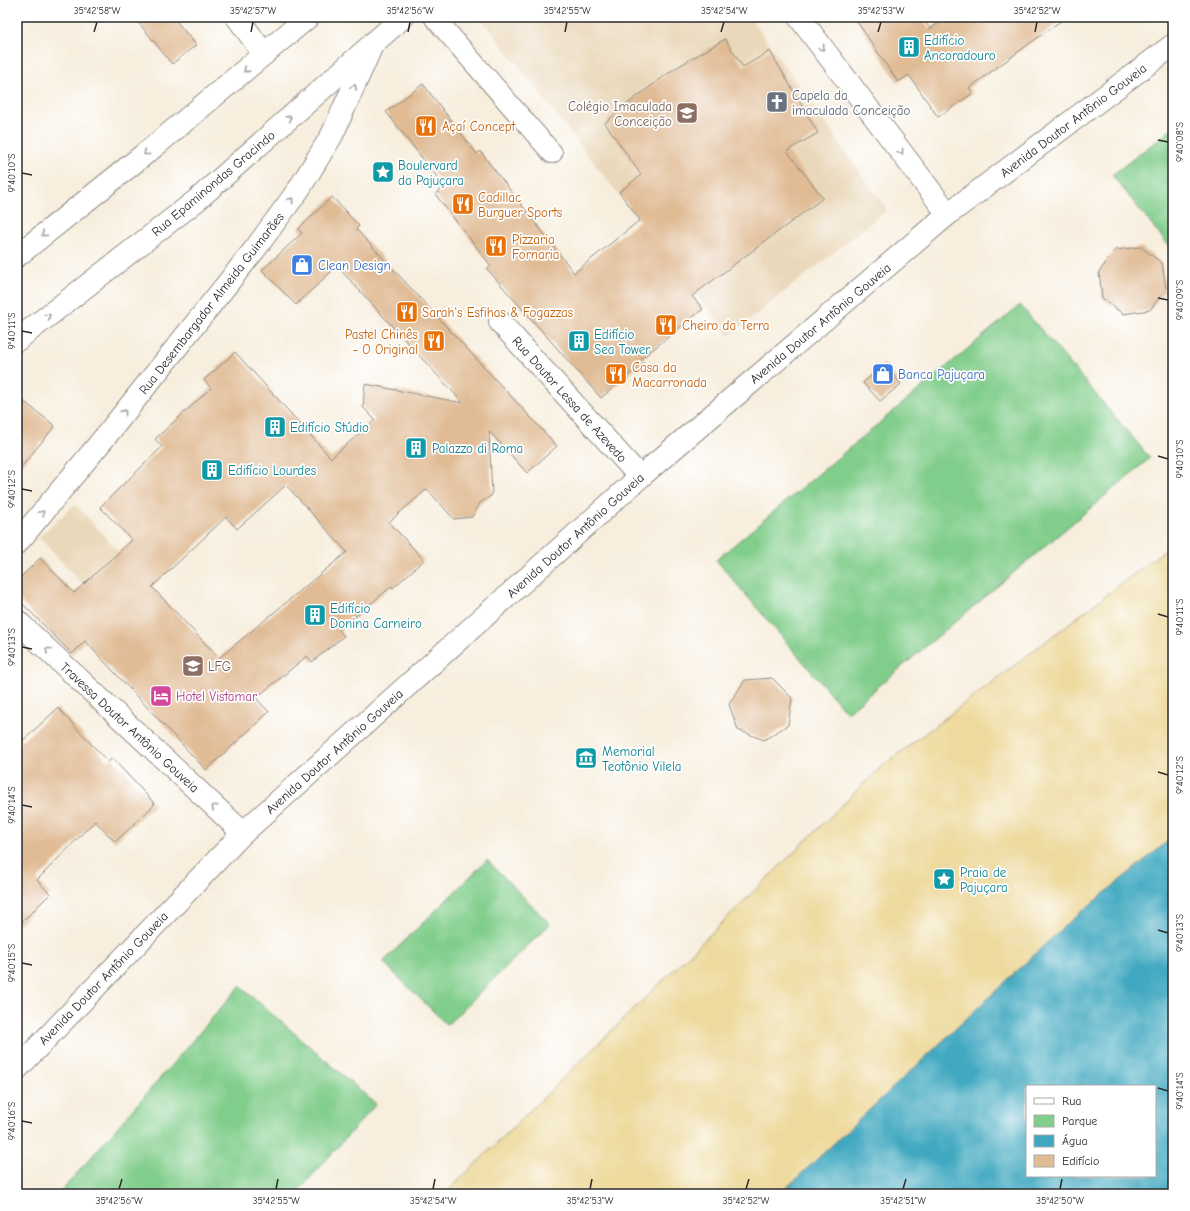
<svg xmlns="http://www.w3.org/2000/svg" width="1190" height="1211" font-family="'Comic Neue',sans-serif">
<style>
.built{fill:#ead8ba}
.green{fill:#81cd8b;stroke:#567c5b}
.sand{fill:#eeda9e;stroke:#8c8264}
.water{fill:#3fa8c0;stroke:#356a76;fill-rule:evenodd}
.building{fill:#e0bb94;fill-rule:evenodd}
.lines{fill:none;stroke-linecap:round;stroke-linejoin:round}
.lane-casing{stroke:#918c84;stroke-width:22}
.street-casing{stroke:#918c84;stroke-width:24}
.secondary-casing{stroke:#918c84;stroke-width:24}
.primary-casing{stroke:#918c84;stroke-width:24}
.lane{stroke:#fff;stroke-width:20}
.street{stroke:#fff;stroke-width:22}
.secondary{stroke:#fff;stroke-width:22}
.primary{stroke:#fff;stroke-width:22}
.oneway{stroke:#a0a0a0}
.ticks{fill:none;stroke:#2b2b2b;stroke-width:1.5}
.labels{text-anchor:middle;stroke-width:3.5;stroke-linejoin:round;paint-order:stroke}
.culture-label{font-size:13px;fill:#0d838f;stroke:#fff;text-anchor:start}
.worship-label{font-size:13px;fill:#5b616d;stroke:#fff;text-anchor:start}
.education-label{font-size:13px;fill:#785e54;stroke:#fff;text-anchor:end}
.street-label{font-size:13px;fill:#2b2b2b;stroke:#fff}
.food-label{font-size:13px;fill:#c56008;stroke:#fff;text-anchor:start}
.shop-label{font-size:13px;fill:#366cbe;stroke:#fff;text-anchor:start}
.hotel-label{font-size:13px;fill:#b23c85;stroke:#fff;text-anchor:start}
.neatline{fill:none;stroke:#2b2b2b;stroke-width:1.5}
.ticks-label{font-size:10px;text-anchor:middle;fill:#2b2b2b}
</style>
<rect width="100%" height="100%" fill="#fff"/>
<filter id="ink" filterUnits="userSpaceOnUse"><feTurbulence type="fractalNoise" baseFrequency=".025" numOctaves="2"/><feDisplacementMap in="SourceGraphic" scale="8" xChannelSelector="R" yChannelSelector="G"/><feConvolveMatrix kernelMatrix="1 2 1 2 8 2 1 2 1" color-interpolation-filters="sRGB"/></filter>
<filter id="wash" filterUnits="userSpaceOnUse"><feTurbulence type="fractalNoise" baseFrequency=".012" numOctaves="4" result="noise"/><feDisplacementMap in="SourceGraphic" scale="16" xChannelSelector="R" yChannelSelector="G"/><feGaussianBlur stdDeviation="0.9" result="paint"/><feColorMatrix in="noise" values="0 0 0 0 0 0 0 0 0 0 0 0 0 0 0 0 0 1.4 0 .05"/><feComposite in="paint" operator="in"/></filter>
<g filter="url(#wash)">
<rect width="100%" height="100%" fill="#f7eedd"/>
<g class="built">
<path d="M480,17H750L887,210L729,336Z"/>
<path d="M75,504L119,552L269,712L83,585L39,537Z"/>
</g>
<g class="green">
<path d="M1173,128V251L1112,175Z"/>
<path d="M1020,305L1150,458L847,713L716,560Z"/>
<path d="M487,860L550,924L447,1025L383,962Z"/>
<path d="M240,986L376,1104L296,1194H59Z"/>
</g>
<path class="sand" d="M1173,544V837L1069,922L780,1194H445L880,768Z"/>
<path class="water" d="M1173,837V1194H780L1069,922ZM1027,1086H1155V1176H1027Z"/>
<g id="blocks">
<g class="building">
<path d="M134,17H173L196,45L172,64Z"/>
<path d="M854,17H922L930,29L947,17H1066L969,88L973,93L938,117L909,75L898,82Z"/>
<path d="M725,39L743,67L770,51L818,133L787,151L823,198L692,296L703,309L641,359L644,362L601,398L487,269L491,266L435,194L445,187L386,112L423,84L477,154L480,151L574,273L640,220L619,192L641,175L605,123L623,107L674,69Z"/>
<path d="M332,197L359,226L356,229L557,446L527,473L489,431L492,495L480,503L472,517L454,519L427,489L389,522L424,560L393,588L392,586L339,630L344,636L312,662L307,656L256,698L269,712L206,770L85,641L72,654L17,598V581L40,558L74,593L132,540L100,507L162,447L155,439L211,388L204,380L235,352L331,458L375,420L363,407L365,384L463,403L337,266L296,305L262,270L302,233L298,229ZM286,485L347,552L219,658L152,587L226,517L237,529Z"/>
<path d="M1141,247L1162,263L1166,289L1150,310L1123,314L1102,298L1099,272L1115,250Z"/>
<path d="M884,364L901,384L880,401L863,383Z"/>
<path d="M17,396L55,426L17,472Z"/>
<path d="M772,678L792,698L788,725L764,740L738,730L729,704L745,680Z"/>
<path d="M58,708L108,762L112,758L155,804L115,842L95,821L37,880L50,894L17,927V746Z"/>
</g>
</g>
</g>
<g filter="url(#ink)">
<use href="#blocks" fill-opacity="0" stroke="#918c84" stroke-width="1"/>
<g class="lines">
<g class="lane-casing">
<path id="lane" d="M434,17L552,153"/>
</g>
<g class="street-casing">
<g id="street">
<path d="M799,17L948,214"/>
<path d="M500,322L640,477"/>
<path d="M17,543L105,437L255,249L299,189L332,135L373,43"/>
<path d="M17,621L243,833"/>
</g>
</g>
<g class="secondary-casing">
<g id="secondary">
<path d="M237,17L264,54"/>
<path d="M17,256L156,145L308,17"/>
<path d="M17,340L197,200L403,17"/>
</g>
</g>
<g class="primary-casing">
<path id="primary" d="M17,1069L243,833L640,477L948,214L1173,45"/>
</g>
<use href="#lane" class="lane"/>
<use href="#street" class="street"/>
<use href="#secondary" class="secondary"/>
<use href="#primary" class="primary"/>
</g>
<defs><path id="oneway-chevron" d="M-2-3.5L2.5 0L-2 3.5" fill="none" stroke-width="1.6" stroke-linecap="round" stroke-linejoin="round"/></defs>
<g class="oneway">
<use href="#oneway-chevron" transform="translate(822 48) rotate(53)"/>
<use href="#oneway-chevron" transform="translate(246 70) rotate(140)"/>
<use href="#oneway-chevron" transform="translate(354 87) rotate(-66)"/>
<use href="#oneway-chevron" transform="translate(289 118) rotate(-42)"/>
<use href="#oneway-chevron" transform="translate(901 152) rotate(53)"/>
<use href="#oneway-chevron" transform="translate(146 153) rotate(141)"/>
<use href="#oneway-chevron" transform="translate(291 200) rotate(-54)"/>
<use href="#oneway-chevron" transform="translate(44 234) rotate(141)"/>
<use href="#oneway-chevron" transform="translate(48 316) rotate(-38)"/>
<use href="#oneway-chevron" transform="translate(124 412) rotate(-52)"/>
<use href="#oneway-chevron" transform="translate(42 513) rotate(-50)"/>
<use href="#oneway-chevron" transform="translate(48 650) rotate(-137)"/>
<use href="#oneway-chevron" transform="translate(214 807) rotate(-137)"/>
</g>
</g>
<path class="ticks" d="M94,32L97,22M251,32L253,22M408,32L410,22M565,32L567,22M721,32L724,22M878,32L881,22M1035,32L1037,22M1158,140L1168,142M22,173L32,175M1158,298L1168,300M22,331L32,333M1158,456L1168,459M22,489L32,491M1158,614L1168,617M22,647L32,649M1158,772L1168,775M22,805L32,807M1158,930L1168,933M22,963L32,965M1158,1088L1168,1091M22,1121L32,1123M119,1189L122,1179M276,1189L278,1179M433,1189L435,1179M590,1189L592,1179M746,1189L749,1179M903,1189L906,1179M1060,1189L1062,1179"/>
<defs>
<g id="building-square" transform="scale(1.15)"><rect x="-9" y="-9" width="18" height="18" rx="4" fill="#0f9aa8" stroke="#fff"/><path d="M-4-6H4V6H1V3H-1V6H-4ZM-2.5-4.3h1.7v1.8h-1.7ZM.8-4.3h1.7v1.8H.8ZM-2.5-1h1.7V.8h-1.7ZM.8-1h1.7V.8H.8Z" fill="#fff"/></g>
<g id="church-square" transform="scale(1.15)"><rect x="-9" y="-9" width="18" height="18" rx="4" fill="#6b7280" stroke="#fff"/><path d="M-1.2-6h2.4v3.5h3.3v2.4h-3.3V6h-2.4V-.1h-3.3v-2.4h3.3Z" fill="#fff"/></g>
<g id="school-square" transform="scale(1.15)"><rect x="-9" y="-9" width="18" height="18" rx="4" fill="#8d6e63" stroke="#fff"/><path d="M0-5L7-2L0 1L-7-2ZM-4 1L0 2.5L4 1V4Q0 6-4 4Z" fill="#fff"/></g>
<g id="restaurant-square" transform="scale(1.15)"><rect x="-9" y="-9" width="18" height="18" rx="4" fill="#e8710a" stroke="#fff"/><path d="M-5-6h1v4h1v-4h1v4h1v-4h1v5L-1.5 .5V6h-2V.5L-5-1ZM5-6V6H3V1.5H1.5Q1.5-4 5-6Z" fill="#fff"/></g>
<g id="sight-square" transform="scale(1.15)"><rect x="-9" y="-9" width="18" height="18" rx="4" fill="#0f9aa8" stroke="#fff"/><path d="M0-6L1.8-2.2L6-1.7L2.9 1.2L3.7 5.4L0 3.3L-3.7 5.4L-2.9 1.2L-6-1.7L-1.8-2.2Z" fill="#fff"/></g>
<g id="shop-square" transform="scale(1.15)"><rect x="-9" y="-9" width="18" height="18" rx="4" fill="#3f7fe0" stroke="#fff"/><path d="M-5-2.5h2.3a2.7 3.5 0 0 1 5.4 0H5L5.5 6h-11ZM-1.5-2.5h3a1.5 2.3 0 0 0-3 0Z" fill="#fff"/></g>
<g id="hotel-square" transform="scale(1.15)"><rect x="-9" y="-9" width="18" height="18" rx="4" fill="#d1479c" stroke="#fff"/><path d="M-6-4.5h1.5V1H6V5H4.5V3h-9V5H-6ZM-4 0a1.8 1.8 0 1 1 3.6 0ZM.5 0V-2.5h3Q6-2.5 6 0Z" fill="#fff"/></g>
<g id="museum-square" transform="scale(1.15)"><rect x="-9" y="-9" width="18" height="18" rx="4" fill="#0f9aa8" stroke="#fff"/><path d="M0-6L6-3V-2H-6V-3ZM-5-1h2V3h-2ZM-1-1h2V3h-2ZM3-1h2V3H3ZM-6 4H6V6H-6Z" fill="#fff"/></g>
</defs>
<g fill-rule="evenodd">
<use href="#building-square" x="909" y="47"/>
<use href="#church-square" x="777" y="102"/>
<use href="#school-square" x="687" y="113"/>
<use href="#restaurant-square" x="426" y="126"/>
<use href="#sight-square" x="383" y="172"/>
<use href="#restaurant-square" x="463" y="204"/>
<use href="#restaurant-square" x="496" y="246"/>
<use href="#shop-square" x="302" y="265"/>
<use href="#restaurant-square" x="407" y="312"/>
<use href="#restaurant-square" x="666" y="325"/>
<use href="#restaurant-square" x="434" y="341"/>
<use href="#building-square" x="579" y="341"/>
<use href="#restaurant-square" x="616" y="374"/>
<use href="#shop-square" x="883" y="374"/>
<use href="#building-square" x="275" y="427"/>
<use href="#building-square" x="416" y="448"/>
<use href="#building-square" x="212" y="470"/>
<use href="#building-square" x="315" y="615"/>
<use href="#school-square" x="193" y="666"/>
<use href="#hotel-square" x="161" y="696"/>
<use href="#museum-square" x="586" y="758"/>
<use href="#sight-square" x="944" y="879"/>
</g>
<g class="labels">
<g class="culture-label">
<text x="924" y="45">Edifício<tspan x="924" dy="15">Ancoradouro</tspan></text>
<text x="398" y="170">Boulervard<tspan x="398" dy="15">da Pajuçara</tspan></text>
<text x="594" y="339">Edifício<tspan x="594" dy="15">Sea Tower</tspan></text>
<text x="290" y="432">Edifício Stúdio</text>
<text x="432" y="453">Palazzo di Roma</text>
<text x="228" y="475">Edifício Lourdes</text>
<text x="330" y="613">Edifício<tspan x="330" dy="15">Donina Carneiro</tspan></text>
<text x="602" y="756">Memorial<tspan x="602" dy="15">Teotônio Vilela</tspan></text>
<text x="960" y="877">Praia de<tspan x="960" dy="15">Pajuçara</tspan></text>
</g>
<g class="worship-label">
<text x="792" y="100">Capela da<tspan x="792" dy="15">imaculada Conceição</tspan></text>
</g>
<g class="education-label">
<text x="672" y="111">Colégio Imaculada<tspan x="672" dy="15">Conceição</tspan></text>
<text x="208" y="671" text-anchor="start">LFG</text>
</g>
<g class="street-label">
<text transform="translate(1073 120) rotate(-37)" y="5">Avenida Doutor Antônio Gouveia</text>
<text transform="translate(213 183) rotate(-40)" y="5">Rua Epaminondas Gracindo</text>
<text transform="translate(211 303) rotate(-52)" y="5">Rua Desembargador Almeida Guimarães</text>
<text transform="translate(820 323) rotate(-40)" y="5">Avenida Doutor Antônio Gouveia</text>
<text transform="translate(570 399) rotate(48)" y="5">Rua Doutor Lessa de Azevedo</text>
<text transform="translate(575 535) rotate(-42)" y="5">Avenida Doutor Antônio Gouveia</text>
<text transform="translate(130 727) rotate(43)" y="5">Travessa Doutor Antônio Gouveia</text>
<text transform="translate(334 751) rotate(-42)" y="5">Avenida Doutor Antônio Gouveia</text>
<text transform="translate(103 978) rotate(-46)" y="5">Avenida Doutor Antônio Gouveia</text>
</g>
<g class="food-label">
<text x="442" y="131">Açaí Concept</text>
<text x="478" y="202">Cadillac<tspan x="478" dy="15">Burguer Sports</tspan></text>
<text x="512" y="244">Pizzaria<tspan x="512" dy="15">Fornaria</tspan></text>
<text x="422" y="317">Sarah's Esfihas &amp; Fogazzas</text>
<text x="682" y="330">Cheiro da Terra</text>
<text x="418" y="339" text-anchor="end">Pastel Chinês<tspan x="418" dy="15">- O Original</tspan></text>
<text x="632" y="372">Casa da<tspan x="632" dy="15">Macarronada</tspan></text>
</g>
<g class="shop-label">
<text x="318" y="270">Clean Design</text>
<text x="898" y="379">Banca Pajuçara</text>
</g>
<g class="hotel-label">
<text x="176" y="701">Hotel Vistamar</text>
</g>
</g>
<rect width="1190" height="1211" fill="none" stroke="#fff" stroke-width="44"/>
<rect x="1026" y="1085" width="130" height="92" fill="#ffffff" stroke="#aaaaaa"/>
<rect x="1034" y="1098" width="20" height="6" fill="#ffffff" stroke="#aaaaaa"/>
<text x="1062" y="1105" font-size="12" fill="#2b2b2b">Rua</text>
<rect x="1034" y="1115" width="20" height="12" fill="#81cd8b" stroke="#aaaaaa"/>
<text x="1062" y="1125" font-size="12" fill="#2b2b2b">Parque</text>
<rect x="1034" y="1135" width="20" height="12" fill="#3fa8c0" stroke="#aaaaaa"/>
<text x="1062" y="1145" font-size="12" fill="#2b2b2b">Água</text>
<rect x="1034" y="1155" width="20" height="12" fill="#e0bb94" stroke="#aaaaaa"/>
<text x="1062" y="1165" font-size="12" fill="#2b2b2b">Edifício</text>
<rect x="22" y="22" width="1146" height="1167" class="neatline"/>
<g class="ticks-label">
<text x="97" y="14">35°42'58"W</text>
<text x="253" y="14">35°42'57"W</text>
<text x="410" y="14">35°42'56"W</text>
<text x="567" y="14">35°42'55"W</text>
<text x="724" y="14">35°42'54"W</text>
<text x="881" y="14">35°42'53"W</text>
<text x="1037" y="14">35°42'52"W</text>
<text transform="translate(1179 142) rotate(-90)" y="4">9°40'08"S</text>
<text transform="translate(11 173) rotate(-90)" y="4">9°40'10"S</text>
<text transform="translate(1179 300) rotate(-90)" y="4">9°40'09"S</text>
<text transform="translate(11 331) rotate(-90)" y="4">9°40'11"S</text>
<text transform="translate(1179 459) rotate(-90)" y="4">9°40'10"S</text>
<text transform="translate(11 489) rotate(-90)" y="4">9°40'12"S</text>
<text transform="translate(1179 617) rotate(-90)" y="4">9°40'11"S</text>
<text transform="translate(11 647) rotate(-90)" y="4">9°40'13"S</text>
<text transform="translate(1179 775) rotate(-90)" y="4">9°40'12"S</text>
<text transform="translate(11 805) rotate(-90)" y="4">9°40'14"S</text>
<text transform="translate(1179 933) rotate(-90)" y="4">9°40'13"S</text>
<text transform="translate(11 963) rotate(-90)" y="4">9°40'15"S</text>
<text transform="translate(1179 1091) rotate(-90)" y="4">9°40'14"S</text>
<text transform="translate(11 1121) rotate(-90)" y="4">9°40'16"S</text>
<text x="119" y="1204">35°42'56"W</text>
<text x="276" y="1204">35°42'55"W</text>
<text x="433" y="1204">35°42'54"W</text>
<text x="590" y="1204">35°42'53"W</text>
<text x="746" y="1204">35°42'52"W</text>
<text x="903" y="1204">35°42'51"W</text>
<text x="1060" y="1204">35°42'50"W</text>
</g>
</svg>
